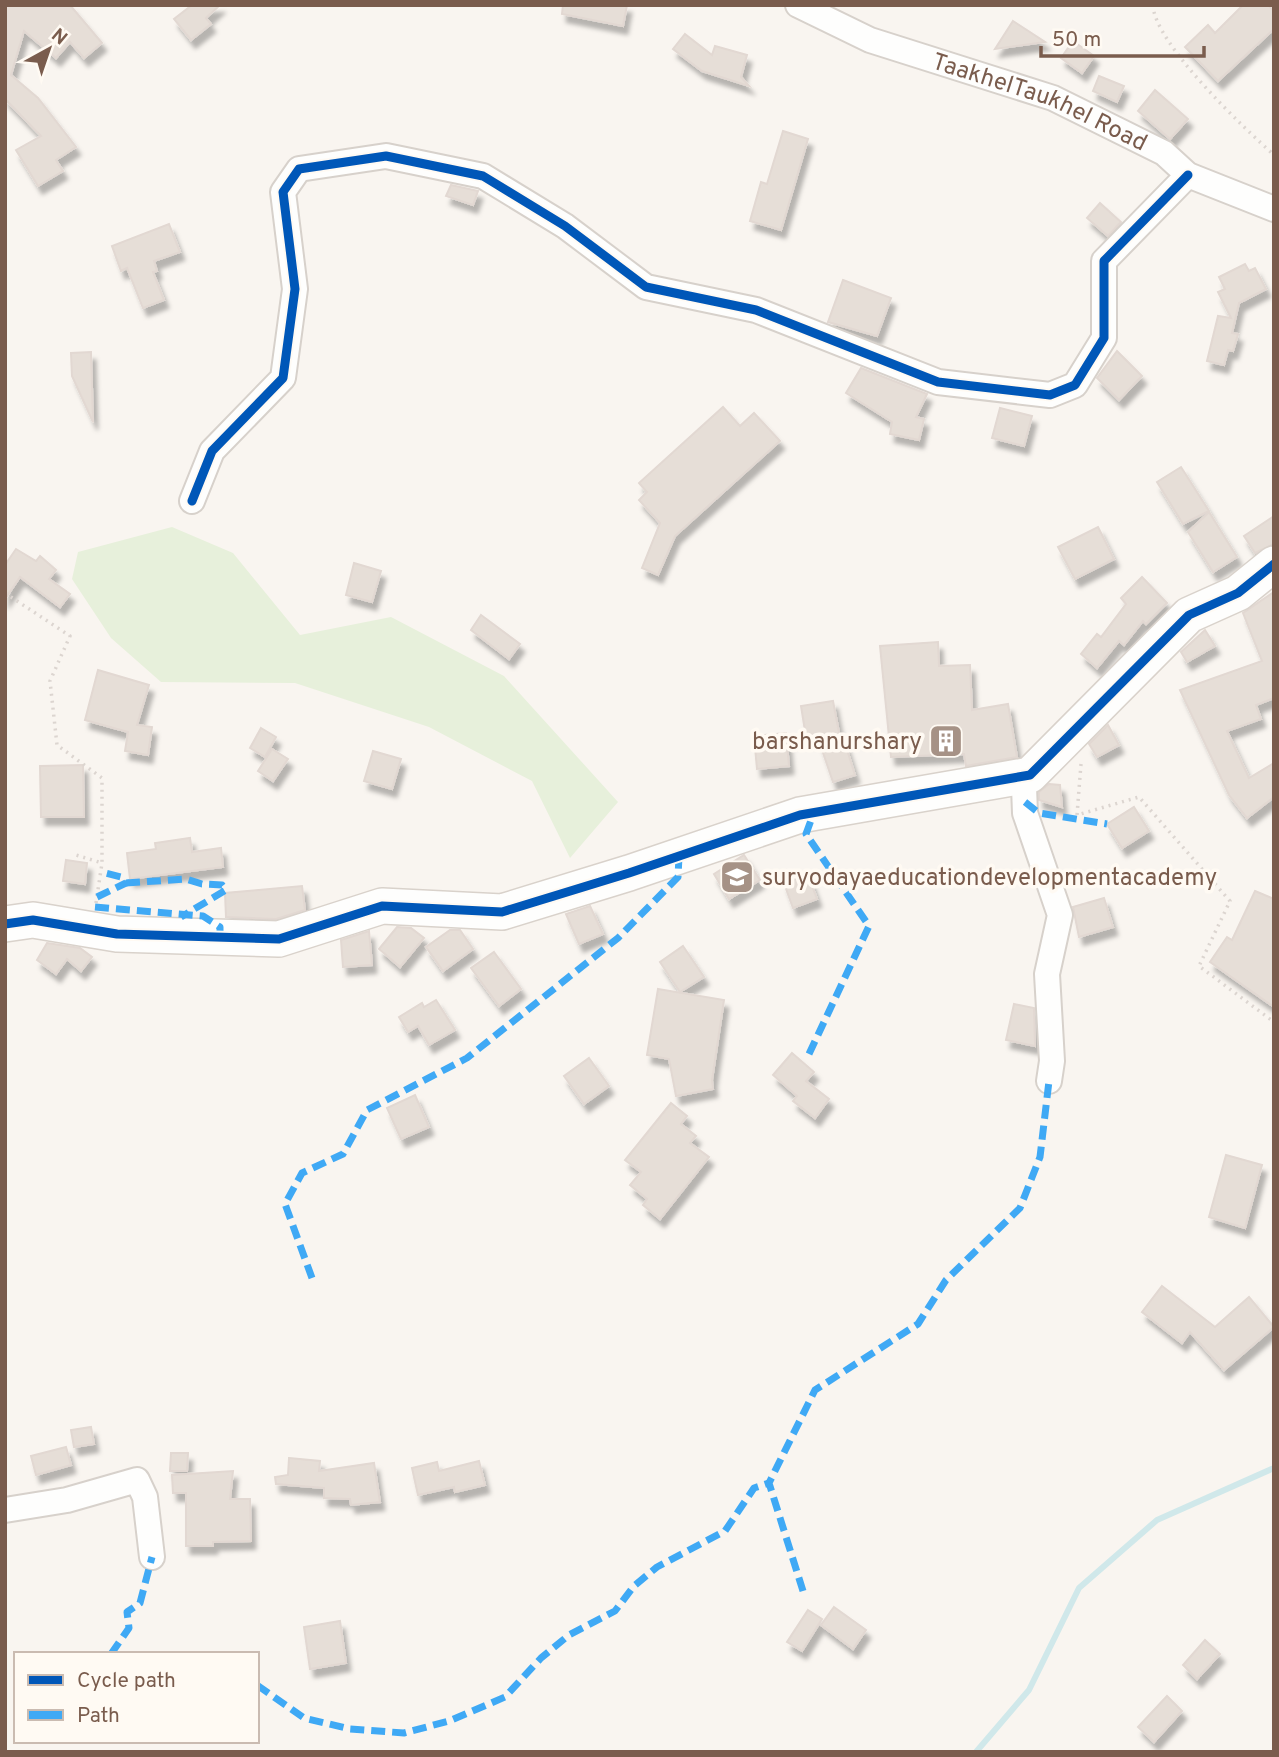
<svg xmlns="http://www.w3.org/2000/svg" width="1279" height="1757" font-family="Overpass,sans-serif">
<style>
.green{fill:#e7f0db}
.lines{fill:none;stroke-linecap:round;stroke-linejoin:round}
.stream{stroke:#d0e8ea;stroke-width:6}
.building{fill:#e6ded7;stroke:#e2d8d2;stroke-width:2;filter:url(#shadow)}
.street-casing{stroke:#d7d1cb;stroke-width:28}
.secondary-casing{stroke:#d9d2cb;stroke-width:38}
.path{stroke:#dcd5d0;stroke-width:3.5;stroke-dasharray:2 5;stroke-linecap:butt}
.street{stroke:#fefefd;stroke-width:24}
.secondary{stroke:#fefefd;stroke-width:35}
.quiet{stroke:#3fa9f5;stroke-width:7;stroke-dasharray:14 7;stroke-linecap:butt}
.cycleway-casing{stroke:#fffaf3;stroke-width:13}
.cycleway{stroke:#0057b8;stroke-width:9}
.labels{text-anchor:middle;stroke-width:7;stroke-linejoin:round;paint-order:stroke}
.street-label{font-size:24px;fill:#7a5c4d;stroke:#fffaf3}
.poi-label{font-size:24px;fill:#7a5c4d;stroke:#fffaf3;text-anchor:end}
</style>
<defs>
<filter id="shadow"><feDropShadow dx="4.5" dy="8" stdDeviation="2" flood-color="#0004"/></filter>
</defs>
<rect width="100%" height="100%" fill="#f9f5f0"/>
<path class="green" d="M172,527L233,553L300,635L391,617L504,676L618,802L570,858L532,781L429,727L295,683L161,682L111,638L72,579L78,552Z"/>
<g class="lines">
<path class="stream" d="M976,1752L1029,1690L1079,1588L1157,1520L1274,1468"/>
</g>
<g class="building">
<path d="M5,5H70L102,43L84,58L70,42L56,58L24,31L11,75L38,98L76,147L56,160L63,171L38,186L16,150L41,136L5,99Z"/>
<path d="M192,5H220L206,18L211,24L191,40L174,19Z"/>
<path d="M563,5H627L623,26L562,14Z"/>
<path d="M1243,5H1268L1274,11V29L1218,81L1185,47L1208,25L1215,33Z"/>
<path d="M1013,21L1045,42L995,49Z"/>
<path d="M685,34L712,55L715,46L747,55L741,77L749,86L702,71L673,49Z"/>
<path d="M1073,41L1094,56L1082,73L1061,58Z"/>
<path d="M1099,76L1124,86L1117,102L1093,91Z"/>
<path d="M1155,90L1188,119L1170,139L1138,111Z"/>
<path d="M783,131L808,139L781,230L750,221L761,182L767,184Z"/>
<path d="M451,185L478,191L473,205L446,196Z"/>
<path d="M1100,203L1121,222L1108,236L1087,218Z"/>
<path d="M169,224L180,252L154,261L157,271L153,272L164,300L143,308L127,268L121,271L112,246Z"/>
<path d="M1245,264L1249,271L1255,268L1266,289L1239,303L1232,333L1238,334L1233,351L1228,350L1224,365L1207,361L1218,316L1231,318L1218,292L1225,289L1219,277Z"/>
<path d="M843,280L891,298L877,336L828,322Z"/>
<path d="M1117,351L1142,376L1119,400L1097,378Z"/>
<path d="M91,352L93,422L72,376L71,353Z"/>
<path d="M861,368L927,394L916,417L924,419L919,440L890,434L892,422L846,393Z"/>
<path d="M723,407L740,426L754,413L780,441L675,536L658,575L642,568L660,523L639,500L647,492L639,483Z"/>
<path d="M1000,408L1032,416L1024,446L992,438Z"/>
<path d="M1181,467L1209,511L1183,524L1157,482Z"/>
<path d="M1209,512L1237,557L1213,572L1188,532Z"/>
<path d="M1274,516V544L1255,553L1244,536Z"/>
<path d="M1098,527L1114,559L1075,579L1058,547Z"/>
<path d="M16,549L36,561L40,556L56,570L49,579L70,594L60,607L20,577L5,599V565Z"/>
<path d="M354,563L381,571L372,602L346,595Z"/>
<path d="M1142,577L1167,603L1146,624L1143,621L1124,645L1119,641L1097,668L1081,654L1097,634L1101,637L1126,604L1121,598Z"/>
<path d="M1274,592V698L1256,705L1261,719L1227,731L1249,778L1274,763V797L1247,818L1229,795L1180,690L1262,661L1243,613Z"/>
<path d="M481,615L520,644L509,659L471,630Z"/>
<path d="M1205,630L1215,646L1187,662L1181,652Z"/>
<path d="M938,642L939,666L970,665L972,710L1008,704L1017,757L966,766L964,754L891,757L880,646Z"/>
<path d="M98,670L149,685L137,725L152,727L148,755L125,751L128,732L85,720Z"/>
<path d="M833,701L840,738L843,737L855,775L833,782L817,735L806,737L801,706Z"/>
<path d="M1108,725L1119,745L1097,757L1089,744Z"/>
<path d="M261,728L276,737L265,757L250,748Z"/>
<path d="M786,733L789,766L757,769L754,736Z"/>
<path d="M272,749L288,759L273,781L258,771Z"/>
<path d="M373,751L401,759L392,789L364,781Z"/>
<path d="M83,765L84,817H41L40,766Z"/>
<path d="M1049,784L1060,785L1062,807L1039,800V792Z"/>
<path d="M1134,807L1149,831L1122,848L1107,824Z"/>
<path d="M190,838L192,852L221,848L223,867L130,879L127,853L156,849L155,843Z"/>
<path d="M744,855L760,880L729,899L714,874Z"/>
<path d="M66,860L87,863L85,884L63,881Z"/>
<path d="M808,875L817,899L793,908L784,883Z"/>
<path d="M302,886L305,910L276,919L226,917L225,893Z"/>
<path d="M1255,891L1274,899V1007L1210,962L1227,937L1232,940Z"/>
<path d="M1104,898L1113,927L1079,937L1073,907Z"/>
<path d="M590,906L603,934L579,944L566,914Z"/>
<path d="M397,927L411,928L424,938L400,967L379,949Z"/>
<path d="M450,930H460L473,949L443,971L426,947Z"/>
<path d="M369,931L372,965L343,967L341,940Z"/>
<path d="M47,943L80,948L92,957L81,971L67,959L56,974L37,960Z"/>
<path d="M683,946L704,977L680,992L660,962Z"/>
<path d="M494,952L521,989L499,1006L471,968Z"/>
<path d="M658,989L724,1000L712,1080L713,1089L676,1096L669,1059L647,1055Z"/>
<path d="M436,1000L455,1030L429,1045L418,1026L408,1032L399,1017L422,1003L424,1007Z"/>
<path d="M1014,1004L1034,1008L1035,1046L1006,1040Z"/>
<path d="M792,1053L814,1072L806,1081L829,1099L815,1118L793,1101L797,1096L773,1075Z"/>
<path d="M589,1058L609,1086L584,1104L564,1076Z"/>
<path d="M415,1095L429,1127L401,1139L387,1108Z"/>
<path d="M671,1103L687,1116L681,1124L696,1136L690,1143L709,1157L660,1219L643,1205L647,1199L630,1185L641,1172L625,1160Z"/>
<path d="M1226,1155L1262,1165L1245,1228L1209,1217Z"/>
<path d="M1162,1286L1215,1327L1249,1297L1274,1327L1224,1370L1190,1332L1182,1343L1142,1312Z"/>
<path d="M91,1427L94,1444L74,1447L71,1430Z"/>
<path d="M66,1447L71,1465L36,1475L31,1456Z"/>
<path d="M171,1453H188L187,1471H170Z"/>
<path d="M289,1458L320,1461L319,1471L374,1463L380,1502L351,1505L350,1499L324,1498V1488L276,1484L275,1477L288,1475Z"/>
<path d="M479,1461L485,1485L455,1492L454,1487L418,1495L412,1468L437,1462L439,1471Z"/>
<path d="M233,1471L230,1499H250L251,1541L213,1542V1546H186V1493H173L172,1475Z"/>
<path d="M834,1607L866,1630L853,1649L821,1625Z"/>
<path d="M808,1610L822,1619L802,1651L787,1642Z"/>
<path d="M340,1621L346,1663L310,1669L304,1627Z"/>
<path d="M1205,1640L1220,1654L1197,1679L1183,1665Z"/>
<path d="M1167,1696L1182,1711L1154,1742L1138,1727Z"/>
</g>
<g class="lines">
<g class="street-casing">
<g id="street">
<path id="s1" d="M798,5L870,40L1053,98L1164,153L1188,175L1274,209"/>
<path d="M192,501L212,451L283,378L295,289L283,192L299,169L386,156L483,176L565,226L646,287L756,310L938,382L1050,395L1075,385L1104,338V261L1188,175"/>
<path d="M1030,775L1024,787L1025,813L1060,915L1047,974L1052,1061L1049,1081"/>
<path d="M5,1510L67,1500L137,1480L145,1497L152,1557"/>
</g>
</g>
<g class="secondary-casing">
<path id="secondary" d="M5,924L33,920L117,934L279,939L382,906L502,912L629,873L800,815L1030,775L1189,615L1238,593L1274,564"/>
</g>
<g class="path">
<path d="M1153,5C1154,43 1245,129 1274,155"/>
<path d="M5,593L70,636L50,681L57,745L102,778V863L76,855"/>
<path d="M1081,764L1077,815L1139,797L1230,901L1199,966L1274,1022"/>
<path d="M96,903L102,863"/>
</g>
<use href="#street" class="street"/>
<use href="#secondary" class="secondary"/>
<g class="quiet">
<path d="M1025,802L1039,813L1107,824"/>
<path d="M126,883L186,879L202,884L222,885L226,890L181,917"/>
<path d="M97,897L126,883L125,878L101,872"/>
<path d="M95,907L203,916L220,927V937"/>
<path d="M809,1054L869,926L806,834L814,812"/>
<path d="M312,1278L285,1204L302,1173L343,1154L367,1110L467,1058L618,938L678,877L679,856"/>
<path d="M803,1591L769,1483L815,1390L918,1324L946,1280L1020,1208L1040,1157L1049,1081"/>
<path d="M111,1654L129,1628L127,1612L140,1603L152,1557"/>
<path d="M257,1685L304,1718L350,1729L404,1733L449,1721L505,1697L541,1658L569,1635L615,1611L634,1586L657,1567L725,1531L754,1488L769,1483"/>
</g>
<g class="cycleway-casing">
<g id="cycleway">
<path d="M192,501L212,451L283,378L295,289L283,192L299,169L386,156L483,176L565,226L646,287L756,310L938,382L1050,395L1075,385L1104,338V261L1188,175"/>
<path d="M5,924L33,920L117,934L279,939L382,906L502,912L629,873L800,815L1030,775L1189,615L1238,593L1274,564"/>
</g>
</g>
<use href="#cycleway" class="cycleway"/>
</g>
<defs>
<g id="building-square" transform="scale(1.75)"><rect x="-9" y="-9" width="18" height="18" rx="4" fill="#a69286" stroke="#fffaf3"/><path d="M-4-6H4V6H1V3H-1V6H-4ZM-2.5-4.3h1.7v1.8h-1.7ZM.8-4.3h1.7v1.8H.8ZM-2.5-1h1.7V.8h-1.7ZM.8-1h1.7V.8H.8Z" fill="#fff"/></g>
<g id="school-square" transform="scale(1.75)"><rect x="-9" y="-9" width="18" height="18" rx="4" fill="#a69286" stroke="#fffaf3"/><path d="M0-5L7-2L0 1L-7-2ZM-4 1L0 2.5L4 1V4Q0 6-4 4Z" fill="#fff"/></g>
</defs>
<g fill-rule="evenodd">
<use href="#building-square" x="946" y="741"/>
<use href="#school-square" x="737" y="877"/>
</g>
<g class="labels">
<g class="street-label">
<text dy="8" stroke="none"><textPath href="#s1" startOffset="261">TaakhelTaukhel Road</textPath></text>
</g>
<g class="poi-label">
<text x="922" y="749">barshanurshary</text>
<text x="762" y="885" text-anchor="start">suryodayaeducationdevelopmentacademy</text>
</g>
</g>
<rect width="1279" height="1757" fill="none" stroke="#7a5c4d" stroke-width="14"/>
<rect x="14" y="1652" width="245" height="91" fill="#fffaf3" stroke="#cabbb1" stroke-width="2"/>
<rect x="28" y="1675" width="35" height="10" fill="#0057b8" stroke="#cabbb1" stroke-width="2"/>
<text x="77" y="1687" font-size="21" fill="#7a5c4d">Cycle path</text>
<rect x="28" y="1710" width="35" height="10" fill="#3fa9f5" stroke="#cabbb1" stroke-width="2"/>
<text x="77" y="1722" font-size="21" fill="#7a5c4d">Path</text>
<g transform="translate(49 49) rotate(40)" stroke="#fffaf3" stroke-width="5" paint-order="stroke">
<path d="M0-5L12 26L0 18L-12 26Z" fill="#7a5c4d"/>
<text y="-10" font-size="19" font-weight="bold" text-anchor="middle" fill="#7a5c4d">N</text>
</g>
<path d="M1041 46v10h163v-10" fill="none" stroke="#7a5c4d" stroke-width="3.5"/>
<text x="1052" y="46" font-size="21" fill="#7a5c4d" stroke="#fffaf3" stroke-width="5" paint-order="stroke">50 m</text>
</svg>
